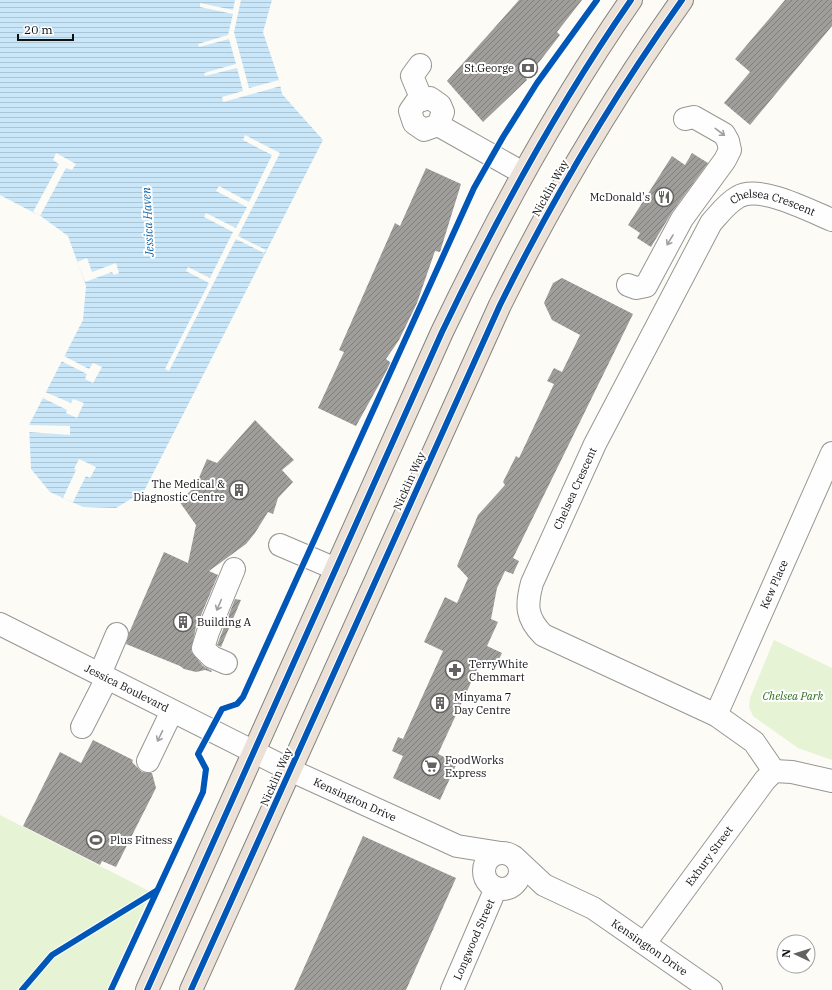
<svg xmlns="http://www.w3.org/2000/svg" width="832" height="990" font-family="'IBM Plex Serif',serif">
<style>
.park{fill:#e6f3d4}
.water{fill:url(#water-rules)}
.pier{fill:#fcfbf6}
.building{fill:url(#building-hatch)}
.lines{fill:none;stroke-linecap:round;stroke-linejoin:round}
.minor-casing{stroke:#969694;stroke-width:24}
.highway-casing{stroke:#848381;stroke-width:24}
.minor{stroke:#fffefe;stroke-width:22}
.highway{stroke:#ebe1d7;stroke-width:22}
.cycleway-casing{stroke:#fff;stroke-width:8}
.cycleway{stroke:#0057b8;stroke-width:6}
.oneway{stroke:#9f9f9f}
.labels{text-anchor:middle;stroke-width:4;stroke-linejoin:round;paint-order:stroke}
.poi-label{font-size:11px;fill:#101010;stroke:#fff;text-anchor:start}
.street-label{font-size:11px;fill:#101010;stroke:#fff}
.park-label{font-size:11px;font-style:italic;fill:#2b6d1b;stroke:#fff}
.water-label{font-size:12px;font-style:italic;fill:#1066ab;stroke:#fff}
</style>
<defs>
<pattern id="water-rules" width="6" height="5" patternUnits="userSpaceOnUse"><rect width="6" height="5" fill="#cae7f9"/><path d="M0 2.5h6" fill="none" stroke="#acc5d4"/></pattern>
<pattern id="building-hatch" width="6" height="6" patternUnits="userSpaceOnUse"><rect width="6" height="6" fill="#a09e9b"/><path d="M-1 1l2-2M0 6l6-6M5 7l2-2" fill="none" stroke="#817f7d"/></pattern>
</defs>
<rect width="100%" height="100%" fill="#fcfbf6"/>
<g class="park">
<path d="M774,640L832,668V760L798,748L753,716L749,707L750,698Z"/>
<path d="M0,815L151,892L107,990H0Z"/>
</g>
<path class="water" d="M0,0H272L263,32L279,80L282,94L323,140L144,491L116,508L83,507L50,492L31,469L29,425L83,320L86,286L68,236L42,217L0,195Z"/>
<g class="pier">
<path d="M235,0H241L234,32L249,88L279,80L281,86L223,102L222,97L243,91L237,68L205,76L204,73L236,64L229,39L199,47L198,44L228,35L233,14L200,7V3L233,10Z"/>
<path d="M245,135L280,153L238,236L266,250L264,253L236,239L169,371L165,369L209,283L186,271L188,267L210,278L233,232L204,217L206,213L236,228L247,207L216,191L219,186L249,202L272,155L243,140Z"/>
<path d="M56,153L76,164L72,170L66,168L40,216L33,212L59,164L53,160Z"/>
<path d="M87,258L92,272L116,263L119,273L114,275L112,272L85,282L77,262Z"/>
<path d="M64,356L89,369L93,363L102,367L93,383L85,379L87,374L61,361Z"/>
<path d="M45,392L71,403L73,399L84,403L77,418L66,413L67,410L43,398Z"/>
<path d="M29,425L70,426V435L28,432Z"/>
<path d="M79,459L96,467L90,478L86,476L73,502L63,498L76,470L74,469Z"/>
</g>
<g class="building">
<path d="M519,0H582L557,32L560,35L540,61L525,77L527,80L483,122L447,81Z"/>
<path d="M785,0H832V26L750,125L724,103L750,72L735,59Z"/>
<path d="M692,153L708,163L672,212L651,247L637,238L640,233L628,225L672,156L685,165Z"/>
<path d="M426,168L461,184L440,252L435,251L417,303L399,340L386,359L391,363L356,426L318,408L344,352L339,350L395,223L400,226Z"/>
<path d="M562,278L633,314L513,558L519,561L513,574L505,571L497,588L491,619L498,622L487,646L502,653L494,670L480,663L438,754L457,763L440,800L393,778L403,756L392,751L398,737L403,739L443,651L424,642L445,597L457,603L468,578L457,566L478,515L505,485L503,482L516,456L519,458L554,384L547,381L554,368L562,372L580,335L552,320L544,303L553,283Z"/>
<path d="M255,420L294,460L282,470L293,482L278,498L273,514L268,512L255,533L246,544L209,571L218,575L196,627L191,651L203,666L212,671L211,672L205,670L196,672L184,669L180,666L126,644L129,633L164,552L188,563L196,525L179,501L195,487L207,459L217,463Z"/>
<path d="M235,599L241,600L221,647L217,645Z"/>
<path d="M93,740L133,760L132,762L142,772L152,773L156,788L116,867L102,861L100,865L23,826L60,752L81,763Z"/>
<path d="M363,836L456,878L406,990H294Z"/>
</g>
<g class="lines">
<g class="minor-casing">
<g id="minor">
<path d="M420,65L412,76L422,100"/>
<path d="M438,125L443,112L440,105L430,98L417,101L410,111L414,123L424,130L438,125L523,173"/>
<path d="M628,285L636,288L646,286L682,219L725,160L730,150L728,141L724,134L694,117L685,119"/>
<path d="M280,545L336,569"/>
<path id="s1" d="M0,624L290,770L457,846L501,853"/>
<path d="M226,663L212,657L203,648L208,632L234,569"/>
<path d="M100,674L117,634"/>
<path id="s2" d="M716,715L832,453"/>
<path d="M82,727L107,678"/>
<path d="M148,761L172,711"/>
<path id="s3" d="M774,771L754,742L716,715L543,635C526,618 526,605 532,583L595,444L711,223C719,214 727,203 738,197C759,184 810,211 832,220"/>
<path d="M774,771L792,772L832,781"/>
<circle cx="502" cy="871" r="18"/>
<path id="s4" d="M514,857L544,885L593,908L711,990"/>
<path id="s5" d="M645,943L765,780L774,771"/>
<path id="s6" d="M452,990L496,888"/>
</g>
</g>
<g class="highway-casing">
<g id="highway">
<path d="M147,990L442,332C497,217 558,105 631,0"/>
<path d="M191,990L500,305C553,198 613,97 682,0"/>
</g>
</g>
<use href="#minor" class="minor"/>
<use href="#highway" class="highway"/>
<g class="cycleway-casing">
<g id="cycleway">
<path d="M22,990L52,955L156,891"/>
<path d="M111,990L203,792L206,769L198,754L222,709L237,704L243,697L474,188L503,137L537,83L597,0"/>
<path d="M147,990L442,332C497,217 558,105 631,0"/>
<path d="M191,990L500,305C553,198 613,97 682,0"/>
</g>
</g>
<use href="#cycleway" class="cycleway"/>
</g>
<defs><path id="oneway-shaft" d="M-6 0H5M1.5-3L5.5 0L1.5 3" fill="none" stroke-width="1.6" stroke-linecap="round" stroke-linejoin="round"/></defs>
<g class="oneway">
<use href="#oneway-shaft" transform="translate(720 132) rotate(37)"/>
<use href="#oneway-shaft" transform="translate(670 240) rotate(121)"/>
<use href="#oneway-shaft" transform="translate(219 605) rotate(113)"/>
<use href="#oneway-shaft" transform="translate(160 736) rotate(116)"/>
</g>
<defs>
<g id="bank-ring" transform="scale(1)"><circle r="9.5" fill="#fff" stroke="#636260" stroke-width="1.5"/><path d="M-6-4H6V4H-6ZM0-2.3a2.3 2.3 0 1 0 0 4.6a2.3 2.3 0 1 0 0-4.6Z" fill="#636260"/></g>
<g id="restaurant-ring" transform="scale(1)"><circle r="9.5" fill="#fff" stroke="#636260" stroke-width="1.5"/><path d="M-5-6h1v4h1v-4h1v4h1v-4h1v5L-1.5 .5V6h-2V.5L-5-1ZM5-6V6H3V1.5H1.5Q1.5-4 5-6Z" fill="#636260"/></g>
<g id="building-ring" transform="scale(1)"><circle r="9.5" fill="#fff" stroke="#636260" stroke-width="1.5"/><path d="M-4-6H4V6H1V3H-1V6H-4ZM-2.5-4.3h1.7v1.8h-1.7ZM.8-4.3h1.7v1.8H.8ZM-2.5-1h1.7V.8h-1.7ZM.8-1h1.7V.8H.8Z" fill="#636260"/></g>
<g id="pharmacy-ring" transform="scale(1)"><circle r="9.5" fill="#fff" stroke="#636260" stroke-width="1.5"/><path d="M-2-6h4v4h4v4h-4v4h-4v-4h-4v-4h4Z" fill="#636260"/></g>
<g id="supermarket-ring" transform="scale(1)"><circle r="9.5" fill="#fff" stroke="#636260" stroke-width="1.5"/><path d="M-6-5.5h2.5l.6 2H6L4.5 2H-2.5L-4.4-4H-6ZM-1.5 3.2a1.3 1.3 0 1 0 .1 0ZM3 3.2a1.3 1.3 0 1 0 .1 0Z" fill="#636260"/></g>
<g id="stadium-ring" transform="scale(1)"><circle r="9.5" fill="#fff" stroke="#636260" stroke-width="1.5"/><path d="M0-5a6.5 5 0 1 0 0 10a6.5 5 0 1 0 0-10ZM-3.5-1.8h7v3.6h-7Z" fill="#636260"/></g>
</defs>
<g fill-rule="evenodd">
<use href="#bank-ring" x="528" y="68"/>
<use href="#restaurant-ring" x="664" y="197"/>
<use href="#building-ring" x="239" y="490"/>
<use href="#building-ring" x="183" y="622"/>
<use href="#pharmacy-ring" x="455" y="670"/>
<use href="#building-ring" x="440" y="703"/>
<use href="#supermarket-ring" x="431" y="766"/>
<use href="#stadium-ring" x="96" y="840"/>
</g>
<g class="labels">
<g class="poi-label">
<text x="514" y="72" text-anchor="end">St.George</text>
<text x="650" y="201" text-anchor="end">McDonald's</text>
<text x="225" y="488" text-anchor="end">The Medical &amp;<tspan x="225" dy="13">Diagnostic Centre</tspan></text>
<text x="197" y="626">Building A</text>
<text x="469" y="668">TerryWhite<tspan x="469" dy="13">Chemmart</tspan></text>
<text x="454" y="701">Minyama 7<tspan x="454" dy="13">Day Centre</tspan></text>
<text x="445" y="764">FoodWorks<tspan x="445" dy="13">Express</tspan></text>
<text x="110" y="844">Plus Fitness</text>
</g>
<g class="street-label">
<text transform="translate(550 188) rotate(-61)" y="4">Nicklin Way</text>
<text dy="4" stroke="none"><textPath href="#s3" startOffset="805">Chelsea Crescent</textPath></text>
<text transform="translate(409 481) rotate(-66)" y="4">Nicklin Way</text>
<text dy="4" stroke="none"><textPath href="#s3" startOffset="433">Chelsea Crescent</textPath></text>
<text dy="4" stroke="none"><textPath href="#s2" startOffset="143">Kew Place</textPath></text>
<text dy="4" stroke="none"><textPath href="#s1" startOffset="142">Jessica Boulevard</textPath></text>
<text transform="translate(276 777) rotate(-66)" y="4">Nicklin Way</text>
<text dy="4" stroke="none"><textPath href="#s1" startOffset="396">Kensington Drive</textPath></text>
<text dy="4" stroke="none"><textPath href="#s5" startOffset="108">Exbury Street</textPath></text>
<text dy="4" stroke="none"><textPath href="#s6" startOffset="55">Longwood Street</textPath></text>
<text dy="4" stroke="none"><textPath href="#s4" startOffset="164">Kensington Drive</textPath></text>
</g>
<g class="park-label">
<text x="793" y="700">Chelsea Park</text>
</g>
<g class="water-label">
<text transform="translate(148 222) rotate(-93)" y="4">Jessica Haven</text>
</g>
</g>
<g transform="translate(796 954) rotate(274)"><circle r="19" fill="#ffffff" stroke="#9f9f9f"/>
<path d="M0-3L7 15L0 10L-7 15Z" fill="#636260"/>
<text y="-6" font-size="11" font-weight="bold" text-anchor="middle" fill="#101010">N</text>
</g>
<path d="M18 34v6h55v-6" fill="none" stroke="#101010" stroke-width="2"/>
<text x="24" y="34" font-size="12" fill="#101010" stroke="#ffffff" stroke-width="3" paint-order="stroke">20 m</text>
</svg>
